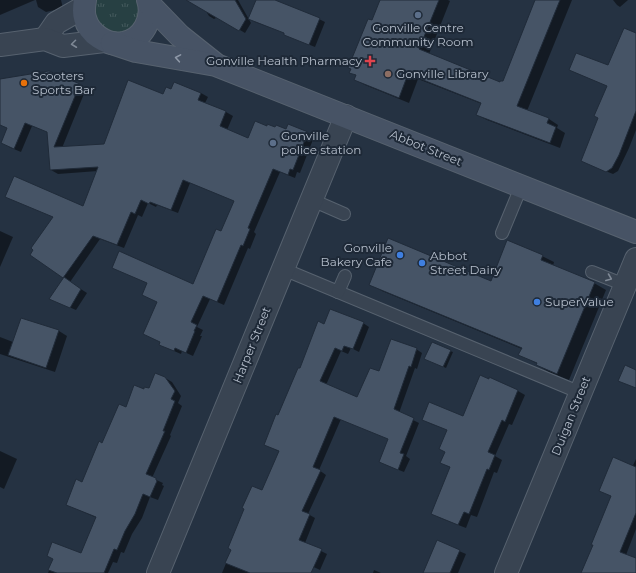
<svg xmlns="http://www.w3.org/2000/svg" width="636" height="573" font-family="Montserrat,sans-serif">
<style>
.grass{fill:url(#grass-tufts)}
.shadow{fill:#0007}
.building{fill:#465466;stroke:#202b39}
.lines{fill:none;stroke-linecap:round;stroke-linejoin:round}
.lane-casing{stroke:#57626f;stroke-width:14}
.street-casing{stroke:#57626f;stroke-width:24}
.secondary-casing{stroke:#57626f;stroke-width:24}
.lane{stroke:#394452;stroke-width:12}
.street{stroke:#394452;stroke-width:22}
.secondary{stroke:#475365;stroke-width:22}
.oneway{stroke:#7e8895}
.oneway2{stroke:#8f99a8}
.service-dot{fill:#5c6f8a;stroke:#1e2937;stroke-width:1.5}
.health-dot{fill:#e0444e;stroke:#1e2937;stroke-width:1.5}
.education-dot{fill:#8d6e63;stroke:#1e2937;stroke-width:1.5}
.food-dot{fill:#e8710a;stroke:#1e2937;stroke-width:1.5}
.shop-dot{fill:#3f7fe0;stroke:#1e2937;stroke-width:1.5}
.labels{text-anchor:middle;stroke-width:4;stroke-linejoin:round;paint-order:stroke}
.poi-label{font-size:12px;fill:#b6bfcc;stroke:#1e2937;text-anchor:start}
.street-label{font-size:12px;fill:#b6bfcc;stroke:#1e2937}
</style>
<defs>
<pattern id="grass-tufts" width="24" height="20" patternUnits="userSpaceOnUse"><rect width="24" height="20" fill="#274043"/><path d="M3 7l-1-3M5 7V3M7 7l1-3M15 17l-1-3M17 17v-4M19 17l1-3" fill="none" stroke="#445a5d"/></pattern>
</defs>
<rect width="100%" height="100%" fill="#253242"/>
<path class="grass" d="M95,0H141L139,22C135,25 130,30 125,32C112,37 104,28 96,20L94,3Z"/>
<g class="shadow">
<path d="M0,0H35L0,15Z"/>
<path d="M36,0H61L63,8L46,12L38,7Z"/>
<path d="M203,0H238L251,23L245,33L218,17L214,19L209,16L201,3Z"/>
<path d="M257,0H273L319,19L325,22L315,47L290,37L285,33L255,22Z"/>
<path d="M381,0H448L450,1L429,54L500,83H503L536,0H572L527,111L549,119L558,125L557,128L565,133L560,148L487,120L477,115L482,104L418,79L409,103L365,85L355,80L357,76L351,72Z"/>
<path d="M613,0H628L620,7L617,5Z"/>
<path d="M636,35V130L629,148L618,171L613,174L588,164L608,86L576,73L570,70L608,67Z"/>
<path d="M0,80L79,85L86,89L62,148L105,145L164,95L172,90L175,83L201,93L208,97L205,103L226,112L233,116L227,130L248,139L267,127L287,131L289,126L308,133L314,137L300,173L297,172L295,178L280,172L254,232L256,234L250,249L248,248L224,305L210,299L197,327L203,330L200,336H202L193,356L182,351L181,354L167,348L160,344L161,342L144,334L194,286L222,232L235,201L190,183L178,213L157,205L156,207L148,203L142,217L138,215L124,248L100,239L70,282L87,293L76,310L57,302L51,299L65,278L32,254L54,217L13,200L84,207L98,171L58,174L51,170L48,132L32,126L21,152L9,147L8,128L0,125Z"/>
<path d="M0,231L13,237L0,267Z"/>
<path d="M542,256L554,262L553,266L594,283L606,290L569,380L549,372L537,365L538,364L520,355L522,349L382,291L370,284L491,282Z"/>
<path d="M21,319L59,331L67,336L55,372L0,354V337L13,342Z"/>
<path d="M363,323L369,327L359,352L351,348L348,354L341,351L326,385L358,398L380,373L416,349L422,353L417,369L415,368L399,413L419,423L406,456L410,459L404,472L386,465L380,462L389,439L341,419L319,470L326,475L308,514L315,518L305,543L327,554L320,570L301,561L296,573H222L232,549L263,492L280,452L265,445L300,369L325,325Z"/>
<path d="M450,351L453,352L446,368L428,360Z"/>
<path d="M165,378L172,382L181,396L178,403L182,406L170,435L171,436L152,478L163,483L162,485L164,486L158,500L150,497L142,518L132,534L124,553L121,552L117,563L113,562L108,573H48L54,559L81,555L97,518L74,508L67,504L83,483L103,444L126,408L144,390H150Z"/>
<path d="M518,391L525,395L512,425L509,424L495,456L502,460L497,473L494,472L477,517L471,515L466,528L440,518L433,514L451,468L441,463L446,452L448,430L431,424L424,420L463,417Z"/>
<path d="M0,451L17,459L4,489L0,487Z"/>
<path d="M636,459V529L626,555L636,559V573H582Z"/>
<path d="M459,551L466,554L458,573H424Z"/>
<path d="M374,570L381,573H373Z"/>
</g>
<g class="building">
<path d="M186,0H235L246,19L239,31Z"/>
<path d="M256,0H275L320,18L309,45L284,35V33L248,19Z"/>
<path d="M380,0H439L419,49L500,82V81H503L535,0H560L517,106L549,118L547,123L556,127L550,143L476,115L481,103L408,74L399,98L354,80L356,75L349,73L351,69L348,68L368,19L372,20Z"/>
<path d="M624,28L636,33V111L619,155L612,168L606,172L581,161L598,118L594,116L607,86L569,70L576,53L608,65Z"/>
<path d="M49,71L80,84L54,147L104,144L128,80L163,94L166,87L171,89L174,82L201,93L198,100L226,111L220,126L248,138L255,121L267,126V124L275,127L276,125L286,129L288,124L308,132L293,170L290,169L288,175L273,169L248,228L250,229L243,246L241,245L217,302L203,296L191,322L197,325L194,331H195L186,353L175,348L174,351L159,345L160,342L143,334L157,302L142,295L147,283L112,268L119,251L193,284L216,229L221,231L234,201L183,180L171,210L150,202L149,204L141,200L135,214L131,212L117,245L93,236L63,278L30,255L33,250L31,248L53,217L5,197L14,176L83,206L98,167L50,170L47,132L25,123L14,149L1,143L7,128L0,125V79Z"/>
<path d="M388,238L491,281L507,240L543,255L541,260L595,282L557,374L536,365L537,363L518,355L522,348L369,285Z"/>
<path d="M64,277L81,289L70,308L49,299Z"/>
<path d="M330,309L364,322L353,349L344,346L342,351L335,348L320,381L357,397L370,368L379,371L391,339L417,348L411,367L409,366L394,409L414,418L400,453L404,454L398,470L379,462L388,439L334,417L313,467L321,470L302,511L310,514L299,540L322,549L311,573H250L225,563L231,550L228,548L244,509L242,508L252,486L262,490L279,451L264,445L276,414L278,415L298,368H300L318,321L324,324Z"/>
<path d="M21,318L59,330L46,368L8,355Z"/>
<path d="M432,342L451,350L443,367L424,359Z"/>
<path d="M625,365L636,370V388L618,381Z"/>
<path d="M155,373L165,377L175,391L171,399L175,401L163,431H165L146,474L156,478V480L157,481L150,497L143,494L135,514L125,531L117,550L114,549L104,573H57L48,570L53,559L47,556L52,542L81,553L96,517L66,505L76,479L82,482L99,441L102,443L119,404L126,407L134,385L144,389V387L149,388Z"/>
<path d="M480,375L489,379V377L518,390L505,422L502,420L488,452L495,455L489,470L487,469L469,514L464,512L458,525L431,514L450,467L440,463L445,452L439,449L447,430L422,420L429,402L463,416Z"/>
<path d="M613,457L636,467V513L620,552L636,558V573H581L593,545H591L611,496L599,491Z"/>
<path d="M437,540L460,550L450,573H423Z"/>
</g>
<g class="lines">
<g class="lane-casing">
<g id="lane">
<path d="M312,200L344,214"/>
<path d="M502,233L521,187"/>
<path d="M283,269L581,393"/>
<path d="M592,272L625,285"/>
<path d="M338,292L345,276"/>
</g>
</g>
<g class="street-casing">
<g id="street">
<path d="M45,39L56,23L84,7"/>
<path d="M0,45L45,39L63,46L104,41"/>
<path d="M158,573L346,116"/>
<path d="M506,573L636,259"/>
</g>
</g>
<g class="secondary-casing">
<g id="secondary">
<path d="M85,0C84,6 83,12 85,18C89,34 107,46 123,43C143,40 154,18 148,0"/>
<path d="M150,5L180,36L214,63"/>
<path d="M112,43L136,51L216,65L636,232"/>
</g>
</g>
<use href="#lane" class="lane"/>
<use href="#street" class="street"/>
<use href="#secondary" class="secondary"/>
</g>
<defs><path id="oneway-chevron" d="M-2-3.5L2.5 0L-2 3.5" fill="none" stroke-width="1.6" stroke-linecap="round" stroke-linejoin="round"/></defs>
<g class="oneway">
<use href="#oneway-chevron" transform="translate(74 44) rotate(173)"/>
<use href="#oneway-chevron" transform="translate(609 278) rotate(22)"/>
</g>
<use class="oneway2" href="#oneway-chevron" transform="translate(178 58) rotate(-170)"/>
<g class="service-dot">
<circle cx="418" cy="15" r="4"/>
<circle cx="273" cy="143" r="4"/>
</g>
<path class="health-dot" d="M368 55h4v4h4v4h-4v4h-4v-4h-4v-4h4z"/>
<circle class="education-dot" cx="388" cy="74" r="4"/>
<circle class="food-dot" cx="24" cy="83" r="4"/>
<g class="shop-dot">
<circle cx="400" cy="255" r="4"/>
<circle cx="422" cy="263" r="4"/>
<circle cx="537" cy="302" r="4"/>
</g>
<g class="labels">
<g class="poi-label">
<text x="418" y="32" text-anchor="middle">Gonville Centre<tspan x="418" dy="14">Community Room</tspan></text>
<text x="362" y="65" text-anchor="end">Gonville Health Pharmacy</text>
<text x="396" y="78">Gonville Library</text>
<text x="32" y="80">Scooters<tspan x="32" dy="14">Sports Bar</tspan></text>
<text x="281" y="140">Gonville<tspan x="281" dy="14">police station</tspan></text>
<text x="392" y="252" text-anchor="end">Gonville<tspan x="392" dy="14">Bakery Cafe</tspan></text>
<text x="430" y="260">Abbot<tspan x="430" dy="14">Street Dairy</tspan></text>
<text x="545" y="306">SuperValue</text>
</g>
<g class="street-label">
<text transform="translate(426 148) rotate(22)" y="4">Abbot Street</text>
<text transform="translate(252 345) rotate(-68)" y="4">Harper Street</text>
<text transform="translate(571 416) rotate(-68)" y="4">Duigan Street</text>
</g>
</g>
</svg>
